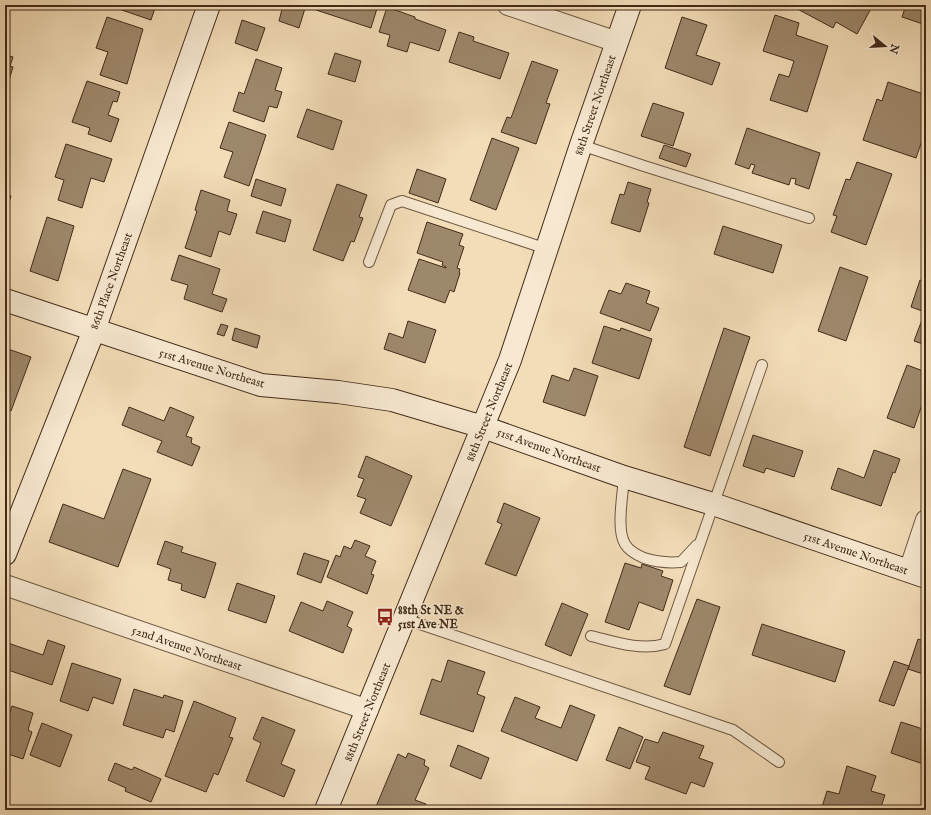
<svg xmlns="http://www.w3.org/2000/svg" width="931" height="815" font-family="'IM FELL English',serif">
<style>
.building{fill:#9e886c;stroke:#422b19}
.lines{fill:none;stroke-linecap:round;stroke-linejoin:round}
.lane-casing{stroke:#6e5841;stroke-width:12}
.street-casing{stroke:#6e5841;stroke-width:22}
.secondary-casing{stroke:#422b19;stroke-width:24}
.lane{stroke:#f7e9d1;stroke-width:10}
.street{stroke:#f7e9d1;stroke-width:20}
.secondary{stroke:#f7e9d1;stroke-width:22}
.labels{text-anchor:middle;stroke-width:3;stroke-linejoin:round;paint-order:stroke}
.street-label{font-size:12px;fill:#422b19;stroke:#f7e9d1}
.poi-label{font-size:12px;font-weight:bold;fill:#422b19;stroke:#f7e9d1;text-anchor:start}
</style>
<rect width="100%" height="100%" fill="#f3ddb8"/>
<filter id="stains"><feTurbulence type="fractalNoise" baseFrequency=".005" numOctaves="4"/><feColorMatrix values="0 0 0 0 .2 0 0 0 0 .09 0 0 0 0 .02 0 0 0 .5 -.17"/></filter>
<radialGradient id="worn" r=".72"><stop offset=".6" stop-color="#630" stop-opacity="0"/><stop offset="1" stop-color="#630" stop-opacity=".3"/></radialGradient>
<g class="building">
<path d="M111,5H156L151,20L110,6Z"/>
<path d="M271,5H306L299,28L279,21L282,9Z"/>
<path d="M317,5H378L371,28L316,10Z"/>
<path d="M790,5H873L857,34L836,22L833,28Z"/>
<path d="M896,5H926V25L902,17L905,8Z"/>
<path d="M387,7L415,17V19L446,30L439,51L410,42L407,52L387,46L390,35L379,32Z"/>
<path d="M775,15L799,23L796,35L828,46L807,112L770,100L779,74L789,77L794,61L763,51Z"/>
<path d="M107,17L143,29L127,84L100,75L108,52L96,48Z"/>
<path d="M682,17L707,25L696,55L720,63L712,85L665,68Z"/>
<path d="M242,20L265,28L257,51L235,43Z"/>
<path d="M459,32L474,37L473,41L509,53L500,79L449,62Z"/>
<path d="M335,53L361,61L355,82L328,74Z"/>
<path d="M5,55L13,57L10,66L13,67L5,93Z"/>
<path d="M256,59L282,68L275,90L282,92L277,108L269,106L264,122L233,111L239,92L244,94Z"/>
<path d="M532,61L558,70L546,103L550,104L536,144L501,132L507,117L511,118Z"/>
<path d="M87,81L120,92L117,102L113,101L108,115L119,119L111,142L88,134L90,128L72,122Z"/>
<path d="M888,82L926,95V106L923,116L926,117V129L916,158L863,140L877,99L882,101Z"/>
<path d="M653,103L684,113L673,146L641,136Z"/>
<path d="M307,109L342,121L333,150L297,137Z"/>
<path d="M229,122L266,135L249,186L224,177L233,152L220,148Z"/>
<path d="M747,128L820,153L809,189L795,184L796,179L791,178L789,185L752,173L755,165L751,164L749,169L735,164Z"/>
<path d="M492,138L519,148L496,210L470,200Z"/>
<path d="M66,144L112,159L104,182L91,178L82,208L58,200L64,180L55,177Z"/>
<path d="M664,145L691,154L686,167L659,158Z"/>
<path d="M857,162L892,174L866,245L831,232L837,216L833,215L846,179L850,180Z"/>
<path d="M417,169L446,179L438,203L409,193Z"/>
<path d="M256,179L286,189L281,206L251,196Z"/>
<path d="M628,182L651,189L647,202L649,203L640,232L611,223L620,194L624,195Z"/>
<path d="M337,184L367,195L359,217L363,218L354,242L351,241L343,261L313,250Z"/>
<path d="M201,190L230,200L227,211L237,214L230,235L219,231L211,257L185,248L197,211L195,210Z"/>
<path d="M5,194L11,196L5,214Z"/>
<path d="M263,211L291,220L285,242L256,233Z"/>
<path d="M47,217L74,226L58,281L30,271Z"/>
<path d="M427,222L463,234L459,245L464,247L457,268L460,269L459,272L460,273L454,292L450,290L445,303L408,290L419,259L446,268V267L442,265L443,262L417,253Z"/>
<path d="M723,226L782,245L773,273L714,254Z"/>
<path d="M179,255L220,269L212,294L227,299L222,312L184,299L188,285L171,280Z"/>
<path d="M840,267L868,277L846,341L818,331Z"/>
<path d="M920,280L926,282V345L914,341L925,312L911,307Z"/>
<path d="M626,283L650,291L646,303L659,308L650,331L600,313L609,290L621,294Z"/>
<path d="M408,321L436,330L425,363L384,349L389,333L403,338Z"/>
<path d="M221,324L228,326L224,336L217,334Z"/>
<path d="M604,326L620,331L621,328L652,339L639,379L592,363Z"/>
<path d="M235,328L260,336L257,348L232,340Z"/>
<path d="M724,328L750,337L710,456L684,447Z"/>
<path d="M5,348L31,357L11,411L5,409Z"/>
<path d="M907,365L926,372V393L914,428L887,418Z"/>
<path d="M574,368L598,376L585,416L543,402L552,375L569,381Z"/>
<path d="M129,407L164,421L170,407L194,417L186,436L192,438L191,443L200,447L192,466L157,452L162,441L122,425Z"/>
<path d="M5,419L9,420L5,431Z"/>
<path d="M753,435L803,451L794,477L766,468L764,473L743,466Z"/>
<path d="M874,450L900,459L895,473L893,472L881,506L831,489L838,468L864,478Z"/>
<path d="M366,456L412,476L391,526L360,513L366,499L357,496L364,479L358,477Z"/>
<path d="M123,469L151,479L118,567L49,542L63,504L104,519Z"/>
<path d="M504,503L540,518L516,576L485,564L502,524L497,522Z"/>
<path d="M355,540L370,546L365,556L376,561L371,574L374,575L367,594L327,577L336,555L340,557L344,546L351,549Z"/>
<path d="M165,541L183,547L181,552L216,563L205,598L181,590L182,584L168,580L171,569L157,564Z"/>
<path d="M304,553L329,561L321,583L297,574Z"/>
<path d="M625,563L641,568L642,564L663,571L661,576L673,580L663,611L639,602L629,630L605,622Z"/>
<path d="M237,583L275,596L266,623L228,610Z"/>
<path d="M697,599L720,607L690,695L664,686Z"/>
<path d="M327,601L353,612L347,626L352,629L343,653L289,631L301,602L323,611Z"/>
<path d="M562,603L588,614L571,656L545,645Z"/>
<path d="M762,624L845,651L835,682L752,655Z"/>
<path d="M918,639L926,642V675L908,669Z"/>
<path d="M48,640L65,646L52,685L5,669V642L43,655Z"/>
<path d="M448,660L485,672L477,694L485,697L473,732L420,714L432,679L441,682Z"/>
<path d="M894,661L909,666L894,706L879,701Z"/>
<path d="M72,663L121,679L113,704L93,697L88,711L60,701Z"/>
<path d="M134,689L163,698L164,695L183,701L174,732L166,729L163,738L123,725Z"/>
<path d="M515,697L540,707L535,718L561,728L570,705L595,715L577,761L501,731Z"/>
<path d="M194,701L236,718L229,737L233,738L218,775L214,773L206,792L165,776Z"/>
<path d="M12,706L33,713L28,730L32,732L23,759L5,753V723H6Z"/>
<path d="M262,717L295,730L281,764L295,770L284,797L246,781L261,743L253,739Z"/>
<path d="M901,722L926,730V765L891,753Z"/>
<path d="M42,723L72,735L60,767L30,755Z"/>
<path d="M619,727L643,737L630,769L606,760Z"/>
<path d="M663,732L704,746L699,758L713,763L704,787L691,782L686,794L645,779L650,767L636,762L645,739L658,743Z"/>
<path d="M458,745L489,758L481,779L450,766Z"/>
<path d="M408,753L425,760L424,765L429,768L415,800L426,804L423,810L375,809L398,754L406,758Z"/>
<path d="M115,763L132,770L134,767L161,779L151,802L125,791L126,788L108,780Z"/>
<path d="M847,766L876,776L871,791L885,795L880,810H821L827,791L839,794Z"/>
<path d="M5,768L10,771L5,783Z"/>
<path d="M468,805L482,810H466Z"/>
</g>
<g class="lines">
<g class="lane-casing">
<g id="lane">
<path d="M581,145L644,166L809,218"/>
<path d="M369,262L391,205L402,201L547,249"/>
<path d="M624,477C623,494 616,529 625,544C629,551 637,555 644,558C656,562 669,563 681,562L697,545"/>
<path d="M405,619L733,730L779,762"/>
<path d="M591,636C615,642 641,651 665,644L762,365"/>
</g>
</g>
<g class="street-casing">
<g id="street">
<path d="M508,5L617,42"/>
<path d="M909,571L926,520"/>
<path d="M5,585L368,710"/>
</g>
</g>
<g class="secondary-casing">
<g id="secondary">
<path d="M5,300L261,385L338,392L392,400L483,427L624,477L713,504L926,577"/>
<path d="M5,554L94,330L209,5"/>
<path d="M326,810L510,360L581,145L630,5"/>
</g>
</g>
<use href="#lane" class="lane"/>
<use href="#street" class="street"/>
<use href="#secondary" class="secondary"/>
</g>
<defs>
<g id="bus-bare" transform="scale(1.38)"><path d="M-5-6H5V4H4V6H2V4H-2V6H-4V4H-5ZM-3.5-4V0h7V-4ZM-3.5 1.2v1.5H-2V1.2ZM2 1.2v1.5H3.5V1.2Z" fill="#8f2418" stroke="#f7e9d1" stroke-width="2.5" paint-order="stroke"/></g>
</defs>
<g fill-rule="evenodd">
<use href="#bus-bare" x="385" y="617"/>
</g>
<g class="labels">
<g class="street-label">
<text transform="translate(595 105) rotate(-71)" y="4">88th Street Northeast</text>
<text transform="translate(111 281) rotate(-70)" y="4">86th Place Northeast</text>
<text transform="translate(212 368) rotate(17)" y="4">51st Avenue Northeast</text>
<text transform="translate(489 412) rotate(-68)" y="4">88th Street Northeast</text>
<text transform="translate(549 450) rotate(20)" y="4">51st Avenue Northeast</text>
<text transform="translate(856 553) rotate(19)" y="4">51st Avenue Northeast</text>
<text transform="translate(187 648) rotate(19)" y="4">52nd Avenue Northeast</text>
<text transform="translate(367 712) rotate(-68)" y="4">88th Street Northeast</text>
</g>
<g class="poi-label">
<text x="398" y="614">88th St NE &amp;<tspan x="398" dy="14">51st Ave NE</tspan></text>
</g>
</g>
<rect width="931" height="815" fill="none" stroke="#f3ddb8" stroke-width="20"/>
<rect x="6" y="6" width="919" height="803" fill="none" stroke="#422b19" stroke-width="2"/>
<rect x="10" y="10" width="911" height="795" fill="none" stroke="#422b19"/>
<g transform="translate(885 46) rotate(108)" stroke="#f7e9d1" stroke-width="3" paint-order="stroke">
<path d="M0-3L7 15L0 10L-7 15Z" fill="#422b19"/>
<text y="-6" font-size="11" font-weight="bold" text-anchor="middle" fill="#422b19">N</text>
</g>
<rect width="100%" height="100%" filter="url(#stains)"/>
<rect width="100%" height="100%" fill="url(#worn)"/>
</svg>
